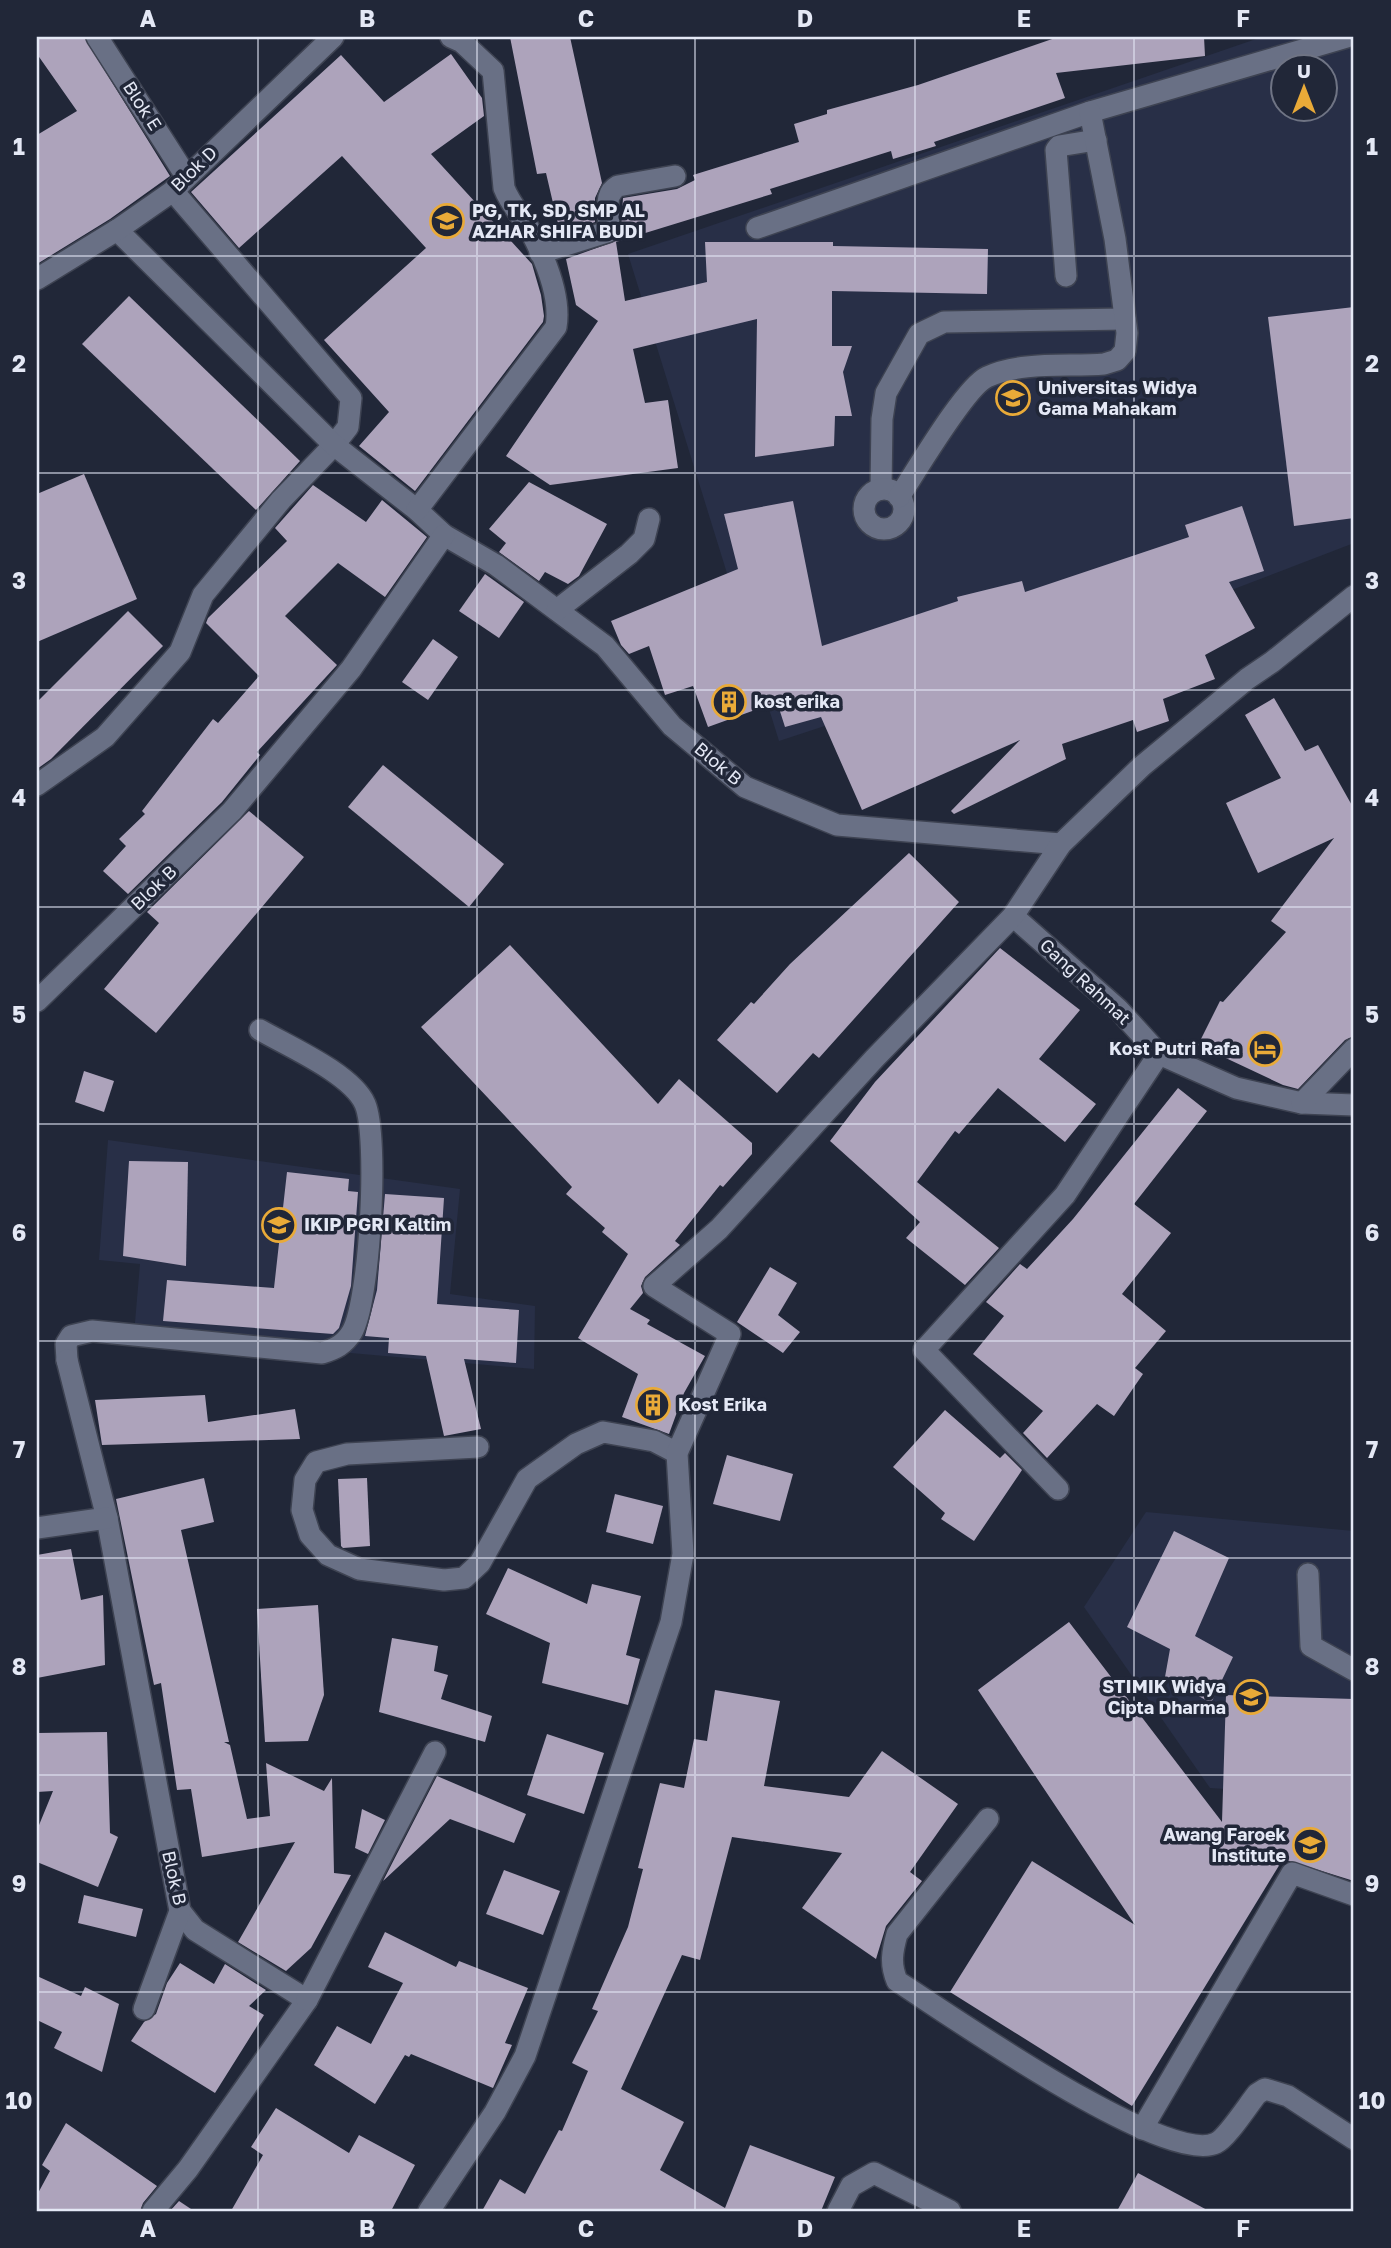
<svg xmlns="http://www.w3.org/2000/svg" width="1391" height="2248" font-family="'Golos Text',sans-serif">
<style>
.built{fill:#282f47;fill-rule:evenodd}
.building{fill:#ada3bb}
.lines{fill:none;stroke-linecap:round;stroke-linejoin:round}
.lane-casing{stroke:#3e4352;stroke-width:24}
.street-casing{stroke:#3e4352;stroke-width:24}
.lane{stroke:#697085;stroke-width:21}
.street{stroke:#697085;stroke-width:21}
.grid{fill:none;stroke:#e4e8f5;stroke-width:2;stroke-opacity:0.55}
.labels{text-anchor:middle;stroke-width:7;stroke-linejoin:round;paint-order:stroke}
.street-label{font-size:18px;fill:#e4e8f5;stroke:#212738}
.poi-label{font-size:18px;font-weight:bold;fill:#e4e8f5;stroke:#212738;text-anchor:start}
.neatline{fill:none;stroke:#e4e8f5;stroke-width:2.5}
.grid-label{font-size:23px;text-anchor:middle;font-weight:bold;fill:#e4e8f5}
</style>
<rect width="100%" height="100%" fill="#212738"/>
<g class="built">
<path d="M1262,37H1354V543L1187,607L779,741L628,254ZM1282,66H1324V108H1282Z"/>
<path d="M108,1140L460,1189L450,1294L535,1306L534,1369L134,1334L140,1264L99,1260Z"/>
<path d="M1146,1512L1354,1531V1797L1210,1788L1084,1607Z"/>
</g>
<g class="building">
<path d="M37,37H84L170,176L110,219L37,264V135L77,111L37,54Z"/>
<path d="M510,37H570L602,183L595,198V222L560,233L546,173L537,174Z"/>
<path d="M1058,37H1204L1205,56L1056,73L1065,98L934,142L936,146L893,159L891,151L770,189L772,194L616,242L625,301L707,282L705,242H833V246L988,249L987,294L832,291V346H852L843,372L852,416H835L834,446L755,457L757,319L633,349L645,403L668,400L678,468L550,485L506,456L598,321L576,305L566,259L616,241L621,229L623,198L677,189L695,180L693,175L799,142L794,124L827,114V110L918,85Z"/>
<path d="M451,54L482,98L484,116L431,154L532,264L541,295L544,316L543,322L415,491L359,446L389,412L324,340L426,248L342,156L239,248L191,192L341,55L384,102Z"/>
<path d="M129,296L300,461L256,510L82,344Z"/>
<path d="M1354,307V518L1294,526L1268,317Z"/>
<path d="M84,474L137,599L37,642V494Z"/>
<path d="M529,482L607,524L579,576L568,584L545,572L539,581L499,552L506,543L489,529Z"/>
<path d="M313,485L366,522L382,500L427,537L385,597L338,563L285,616L337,665L257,752L260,755L222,802L128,894L103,871L126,846L119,839L145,814L142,811L213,719L218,723L259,676L206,623L208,618L287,541L275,528Z"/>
<path d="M793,501L822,646L958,601L957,597L1022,581L1025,592L1189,537L1185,525L1242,506L1264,571L1229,582L1255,628L1205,655L1215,679L1163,699L1169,721L1137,732L1133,720L1062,744L1066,759L954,814L951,811L1020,740L862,810L821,717L785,727L777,702L708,727L693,686L665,695L649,646L629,654L621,645L611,621L738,569L724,514Z"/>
<path d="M485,574L524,602L499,638L459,611Z"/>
<path d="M128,611L163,646L51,759L37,769V702Z"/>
<path d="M433,639L458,657L428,700L402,682Z"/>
<path d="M1274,698L1305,751L1318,745L1354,809V1036L1345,1040L1298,1089L1283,1085L1198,1045L1220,1001L1223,1002L1286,932L1271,921L1334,838L1258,873L1226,803L1281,778L1245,715Z"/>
<path d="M383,765L504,864L469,907L348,807Z"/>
<path d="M249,811L304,857L156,1033L104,989L159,923L147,912Z"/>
<path d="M909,853L959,902L819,1058L813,1053L777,1093L717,1040L751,1002L754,1004L790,964Z"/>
<path d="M510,945L658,1104L679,1079L752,1143V1154L723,1187L720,1185L675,1241L680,1245L645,1277L641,1286L643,1293L630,1309L650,1320L647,1324L705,1356L684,1393L669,1434L622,1417L638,1374L578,1338L628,1254L602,1232L605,1228L566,1194L572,1187L421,1027Z"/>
<path d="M1000,948L1080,1010L1039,1059L1096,1104L1065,1142L998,1088L959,1134L955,1131L917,1182L999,1248L965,1285L906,1238L920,1222L830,1141L875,1082Z"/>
<path d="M84,1071L114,1081L104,1112L75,1102Z"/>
<path d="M1178,1088L1207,1111L1134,1204L1171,1233L1122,1294L1166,1331L1135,1368L1143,1374L1114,1416L1097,1404L1047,1458L1023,1433L1043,1411L973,1354L1004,1316L986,1302L1020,1264L1027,1269L1073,1219Z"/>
<path d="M129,1161L188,1162L186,1266L123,1256Z"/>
<path d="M287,1172L349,1179L348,1191L358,1192L351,1286L339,1328L333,1334L163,1321L167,1280L274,1288Z"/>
<path d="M385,1194L444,1198L437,1304L519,1310L516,1363L464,1359L481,1429L444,1436L426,1356L388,1353L389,1338L365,1336L377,1290Z"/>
<path d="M770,1267L797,1283L778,1315L800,1332L783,1353L737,1322Z"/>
<path d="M205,1395L208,1422L295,1409L300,1439L102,1445L95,1400Z"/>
<path d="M945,1410L1000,1458L1005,1453L1022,1470L974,1541L941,1519L945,1513L893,1467Z"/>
<path d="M727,1455L793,1474L780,1521L713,1504Z"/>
<path d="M204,1478L214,1522L181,1530L229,1742H224L230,1745L247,1819L270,1816L266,1763L324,1791L332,1778L334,1873L351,1875L311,1948L286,1971L238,1942L295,1842L202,1857L191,1789L177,1790L161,1683L154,1685L116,1499Z"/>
<path d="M367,1478L370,1546L343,1548L341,1546L338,1479Z"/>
<path d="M615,1494L663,1506L653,1544L606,1532Z"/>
<path d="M1174,1531L1229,1558L1195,1636L1233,1657L1211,1703L1165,1677L1170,1649L1127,1627Z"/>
<path d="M71,1549L81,1600L103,1595L105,1665L37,1678V1555Z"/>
<path d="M508,1568L587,1604L592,1584L641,1596L626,1655L640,1659L628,1705L542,1683L550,1643L486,1614Z"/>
<path d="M318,1605L324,1695L308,1741L265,1742L257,1609Z"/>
<path d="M1069,1622L1222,1822L1226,1695L1354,1699V1881L1283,1859L1132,2106L950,1992L1032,1861L1135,1925L978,1690Z"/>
<path d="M392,1638L438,1646L434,1671L448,1675L441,1699L492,1716L485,1742L379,1712Z"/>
<path d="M715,1690L780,1701L764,1786L849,1797L882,1751L958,1804L910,1872L922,1881L886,1926L876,1959L802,1908L842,1853L732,1837L700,1960L682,1955L621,2089L684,2122L660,2170L725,2208L750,2145L835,2177L821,2211H482L500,2179L525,2194L559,2130L562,2131L588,2071L572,2063L598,2011L592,2009L628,1927L643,1869L638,1868L660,1783L684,1788L694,1739L707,1741Z"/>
<path d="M107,1732L110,1833L118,1837L98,1887L37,1862V1830L53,1791L37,1792V1733Z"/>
<path d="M547,1734L604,1753L584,1814L527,1795Z"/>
<path d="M437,1776L526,1814L514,1843L450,1819L383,1881Z"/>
<path d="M362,1809L385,1820L368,1854L355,1848Z"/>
<path d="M504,1870L560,1891L543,1935L486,1914Z"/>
<path d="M84,1895L143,1909L136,1937L78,1923Z"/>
<path d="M385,1932L456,1967L459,1961L528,1988L505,2043L512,2045L493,2088L411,2054L409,2057L405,2055L375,2104L314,2065L337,2026L371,2044L403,1983L368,1967Z"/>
<path d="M180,1963L214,1984L225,1964L266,1990L249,2006L264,2015L215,2093L131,2041L144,2022L156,2014L167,1983Z"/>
<path d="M37,1976L81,1996L85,1987L119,2004L102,2072L54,2048L62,2032L37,2020Z"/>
<path d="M276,2108L349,2153L359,2135L415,2165L391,2211H231L263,2155L251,2147Z"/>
<path d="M66,2123L157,2186L143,2203L140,2211H37V2195L50,2171L42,2165Z"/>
<path d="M1138,2173L1209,2211H1117Z"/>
<path d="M179,2201L194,2211H170Z"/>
</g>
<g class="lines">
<g class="lane-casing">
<g id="lane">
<path d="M757,228L1090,112L1347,37"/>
<path d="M1066,276L1056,150L1059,146L1096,140"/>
<path d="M881,489L882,419L886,393L919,334L944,322L1125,319"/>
<circle cx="884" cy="509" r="20"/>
<path d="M899,497C915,473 965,387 987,377C1022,361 1067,367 1104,364L1117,360L1125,351L1127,333L1115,239L1090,112"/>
<path d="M37,785L105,737L180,652L203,595L281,500L334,445"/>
<path d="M67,1360L66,1344L71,1336L92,1331L322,1353C335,1349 344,1345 352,1332C370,1301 379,1137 365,1104C352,1074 288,1046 260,1030"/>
<path d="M1308,1574L1311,1646L1354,1670"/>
<path d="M988,1819L897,1934C892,1952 890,1964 897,1981C947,2013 1166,2167 1216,2143C1227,2138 1248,2105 1257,2094L1265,2089L1288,2096L1354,2139"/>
<path d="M1142,2129L1292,1873L1354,1895"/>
</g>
</g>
<g class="street-casing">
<g id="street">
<path d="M97,37L186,176"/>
<path d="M173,191L351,398L348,427L334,445"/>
<path d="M117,230L334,445L417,510L444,535L496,565L605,646L672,726L745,787L837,825L1061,844"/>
<path d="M540,253L607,232C613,216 600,196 618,186L675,176"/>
<path d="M37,279L117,230L173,191L333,37"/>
<path d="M417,510L556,327C561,298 546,261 532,234C524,218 511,206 504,188L493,71L462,42L451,37"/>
<path d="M557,610L629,554L644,539L649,519"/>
<path d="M1013,916L1118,1009L1159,1054L1236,1088L1302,1103L1354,1105"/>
<path d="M37,1001L232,811L351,669L444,535"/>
<path d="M1302,1103L1354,1049"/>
<path d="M67,1360L107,1518L180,1911L195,1930L307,2000L188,2169L153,2211"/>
<path d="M478,1447L347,1454L316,1462L305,1480L302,1510L310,1535L328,1555L359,1569L444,1580L464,1578L480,1563L527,1479L576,1444L603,1432L654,1441L677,1453"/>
<path d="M1058,1489L924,1350L1065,1195L1159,1054"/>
<path d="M37,1528L107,1518"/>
<path d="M307,2000L435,1752"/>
<path d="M144,2009L180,1911"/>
<path d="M429,2211L495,2112L525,2056L671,1622L683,1554L677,1453L730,1334L654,1286L719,1229L874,1059L1013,916L1061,844L1142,766L1247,679L1272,662L1354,596"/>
<path d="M838,2211L851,2186L874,2173L950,2211"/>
</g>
</g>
<use href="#lane" class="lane"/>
<use href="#street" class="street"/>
</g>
<path class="grid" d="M258,37V2211M477,37V2211M695,37V2211M915,37V2211M1134,37V2211M37,256H1354M37,473H1354M37,690H1354M37,907H1354M37,1124H1354M37,1341H1354M37,1558H1354M37,1775H1354M37,1992H1354"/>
<defs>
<g id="school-ring" transform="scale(1.75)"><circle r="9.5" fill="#212738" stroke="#e9aa38" stroke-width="1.5"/><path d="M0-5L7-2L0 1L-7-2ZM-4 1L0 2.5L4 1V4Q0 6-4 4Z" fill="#e9aa38"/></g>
<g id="university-ring" transform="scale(1.75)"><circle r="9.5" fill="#212738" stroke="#e9aa38" stroke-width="1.5"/><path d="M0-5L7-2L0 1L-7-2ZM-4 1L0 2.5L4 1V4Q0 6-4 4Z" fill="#e9aa38"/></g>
<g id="building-ring" transform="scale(1.75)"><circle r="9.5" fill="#212738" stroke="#e9aa38" stroke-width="1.5"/><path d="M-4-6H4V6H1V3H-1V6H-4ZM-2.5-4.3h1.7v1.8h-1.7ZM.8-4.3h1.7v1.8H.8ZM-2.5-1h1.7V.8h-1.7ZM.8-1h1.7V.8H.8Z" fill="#e9aa38"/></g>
<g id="hotel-ring" transform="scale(1.75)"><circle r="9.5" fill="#212738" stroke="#e9aa38" stroke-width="1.5"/><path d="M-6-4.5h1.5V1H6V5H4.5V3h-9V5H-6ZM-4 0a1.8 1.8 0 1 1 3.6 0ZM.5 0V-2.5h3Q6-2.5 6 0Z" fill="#e9aa38"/></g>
</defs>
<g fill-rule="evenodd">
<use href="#school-ring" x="447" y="221"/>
<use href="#university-ring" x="1013" y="398"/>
<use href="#building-ring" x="729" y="702"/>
<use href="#hotel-ring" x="1265" y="1049"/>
<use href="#university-ring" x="279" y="1225"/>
<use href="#building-ring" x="653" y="1405"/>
<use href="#university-ring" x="1251" y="1697"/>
<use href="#university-ring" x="1310" y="1845"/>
</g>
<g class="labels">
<g class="street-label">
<text transform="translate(142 106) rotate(57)" y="6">Blok E</text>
<text transform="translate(194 169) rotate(-44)" y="6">Blok D</text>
<text transform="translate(718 764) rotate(40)" y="6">Blok B</text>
<text transform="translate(154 888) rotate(-44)" y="6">Blok B</text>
<text transform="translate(1085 982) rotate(43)" y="6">Gang Rahmat</text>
<text transform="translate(174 1878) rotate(77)" y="6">Blok B</text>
</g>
<g class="poi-label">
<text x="472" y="217">PG, TK, SD, SMP AL<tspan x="472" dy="21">AZHAR SHIFA BUDI</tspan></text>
<text x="1038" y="394">Universitas Widya<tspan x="1038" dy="21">Gama Mahakam</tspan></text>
<text x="754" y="708">kost erika</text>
<text x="1240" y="1055" text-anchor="end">Kost Putri Rafa</text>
<text x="304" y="1231">IKIP PGRI Kaltim</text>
<text x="678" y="1411">Kost Erika</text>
<text x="1226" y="1693" text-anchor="end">STIMIK Widya<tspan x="1226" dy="21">Cipta Dharma</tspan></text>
<text x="1286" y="1841" text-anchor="end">Awang Faroek<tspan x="1286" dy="21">Institute</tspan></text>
</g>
</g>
<rect width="1391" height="2248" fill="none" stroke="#212738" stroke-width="77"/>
<g transform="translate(1304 88)"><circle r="33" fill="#212738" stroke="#6f7484" stroke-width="2"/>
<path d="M0-5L12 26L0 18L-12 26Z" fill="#e9aa38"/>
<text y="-10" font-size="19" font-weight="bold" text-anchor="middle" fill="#e4e8f5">U</text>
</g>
<rect x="38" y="38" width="1314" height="2172" class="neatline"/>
<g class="grid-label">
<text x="148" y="27">A</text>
<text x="367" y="27">B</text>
<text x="586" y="27">C</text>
<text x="805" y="27">D</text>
<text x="1024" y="27">E</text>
<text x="1243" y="27">F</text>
<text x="19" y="155">1</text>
<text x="1372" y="155">1</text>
<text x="19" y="372">2</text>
<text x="1372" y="372">2</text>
<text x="19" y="589">3</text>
<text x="1372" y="589">3</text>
<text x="19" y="806">4</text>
<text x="1372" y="806">4</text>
<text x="19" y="1023">5</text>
<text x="1372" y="1023">5</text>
<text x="19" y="1241">6</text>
<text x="1372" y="1241">6</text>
<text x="19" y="1458">7</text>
<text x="1372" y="1458">7</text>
<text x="19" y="1675">8</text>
<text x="1372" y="1675">8</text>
<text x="19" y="1892">9</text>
<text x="1372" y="1892">9</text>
<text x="19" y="2109">10</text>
<text x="1372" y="2109">10</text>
<text x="148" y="2237">A</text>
<text x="367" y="2237">B</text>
<text x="586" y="2237">C</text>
<text x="805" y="2237">D</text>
<text x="1024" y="2237">E</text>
<text x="1243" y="2237">F</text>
</g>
</svg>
